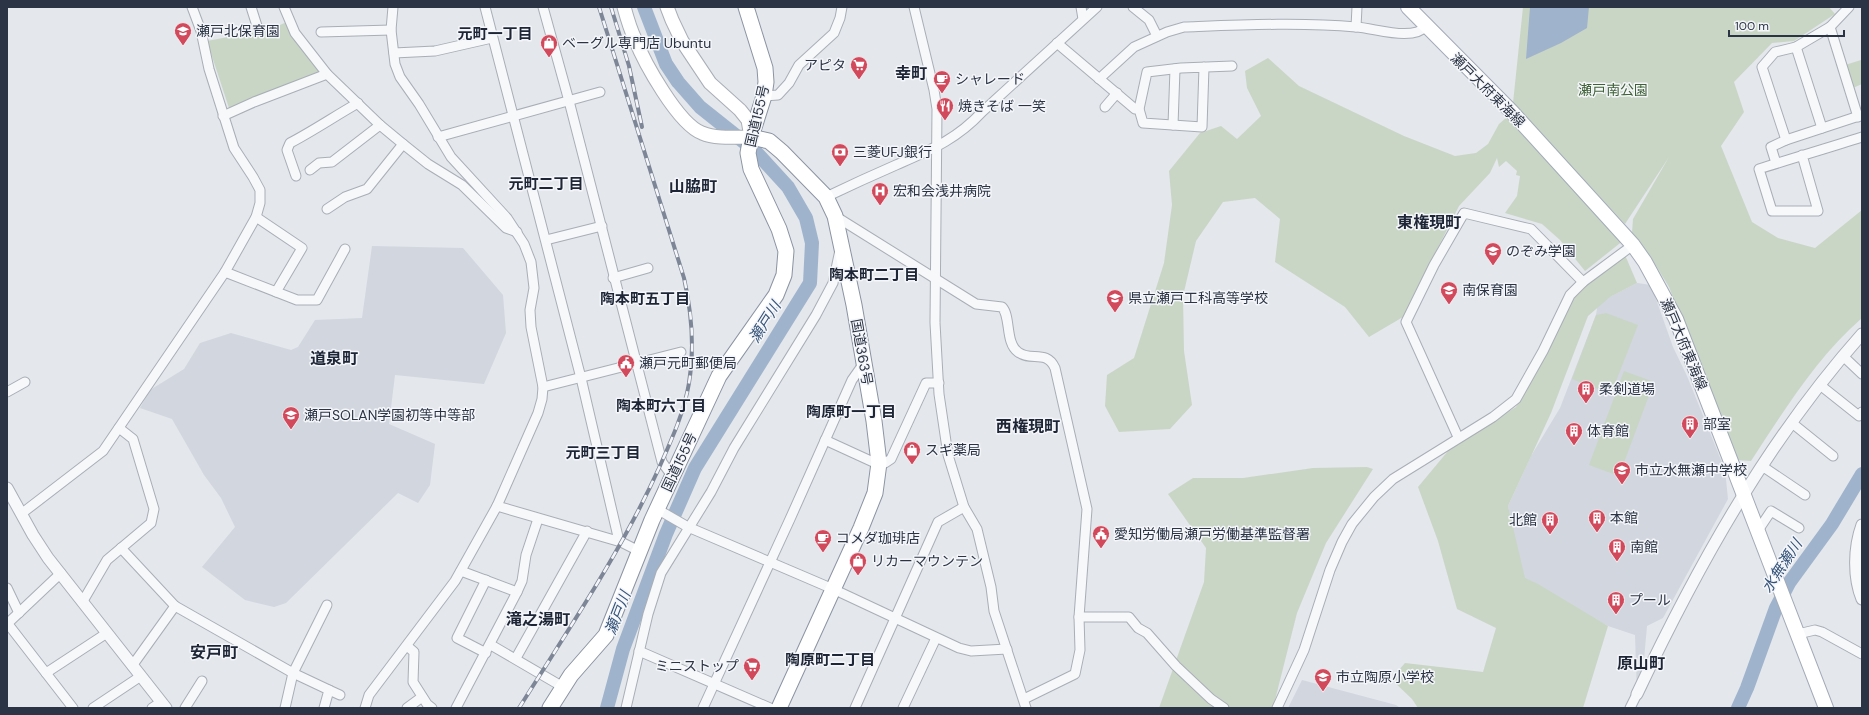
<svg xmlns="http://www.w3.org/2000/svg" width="1869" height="715" font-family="'DM Sans','Noto Sans JP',sans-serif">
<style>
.built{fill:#d2d6de}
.green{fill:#c9d6c5}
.water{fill:#9fb4cc}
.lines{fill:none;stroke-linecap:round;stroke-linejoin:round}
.river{stroke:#9fb4cc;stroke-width:14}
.minor-casing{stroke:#a9aeb7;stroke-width:11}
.tertiary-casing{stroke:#a9aeb7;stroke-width:13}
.secondary-casing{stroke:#a9aeb7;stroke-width:15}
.primary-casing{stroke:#a3abb8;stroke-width:16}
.trunk-casing{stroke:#8b94a3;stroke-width:17}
.minor{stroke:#f7f8fa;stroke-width:9}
.tertiary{stroke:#f7f8fa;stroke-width:11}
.secondary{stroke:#fff;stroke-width:13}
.primary{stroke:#fff;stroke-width:14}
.trunk{stroke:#fff;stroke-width:15}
.rail-casing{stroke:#7d8696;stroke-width:4}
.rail{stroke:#f4f6f9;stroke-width:2.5;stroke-dasharray:8;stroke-linecap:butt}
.labels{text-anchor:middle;stroke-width:3;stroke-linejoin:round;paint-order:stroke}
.poi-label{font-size:14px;fill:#2b3445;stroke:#f4f6f9;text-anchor:start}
.street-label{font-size:14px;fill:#2b3445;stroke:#f4f6f9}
.park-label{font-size:14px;fill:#3f6138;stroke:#f4f6f9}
.neighbourhood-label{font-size:15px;font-weight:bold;fill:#1d2536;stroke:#f4f6f9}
.water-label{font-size:15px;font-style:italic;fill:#34527a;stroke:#f4f6f9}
.quarter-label{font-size:16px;font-weight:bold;fill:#1d2536;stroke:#f4f6f9}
</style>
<rect width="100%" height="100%" fill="#e4e7ec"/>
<g class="built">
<path d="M372,246L463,248L503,295L506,333L484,384L395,375L389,424L435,444L430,485L418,503L398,493L286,603L274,607L245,600L202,567L235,527L221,498L204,475L172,419L140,408L150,390L184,369L200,343L231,333L291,350L298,347L315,320L362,318Z"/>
<path d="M1637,283L1651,285L1673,347L1687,376L1725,470L1728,499L1663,618L1647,626L1642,682L1637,694L1635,635L1608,626L1523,579L1508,506L1531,456L1560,408L1596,315L1598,303Z"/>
<path d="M1302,680L1396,705L1400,708H1288Z"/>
</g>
<g class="green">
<path d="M1523,7H1829L1835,14L1794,41L1772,43L1734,82L1744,112L1721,146L1752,222L1778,238L1815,248L1862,210V318C1816,358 1784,411 1751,461L1736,460L1669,287L1650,256L1632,233L1633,219L1669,157L1625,224L1513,103Z"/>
<path d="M289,21L322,73L229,108L207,41L271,29Z"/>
<path d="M1268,58L1299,86L1404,136L1455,156L1476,153L1488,144L1499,124L1507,117L1624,240L1585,271L1560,240L1542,224L1505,213L1517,196L1520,176L1516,175L1517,171L1506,161L1499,167L1497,158L1490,173L1459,206L1403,317L1369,337L1345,307L1275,262L1280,219L1255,198L1223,202L1196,241L1183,296L1184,351L1192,405L1170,429L1119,432L1105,406L1107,375L1134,358L1164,263L1172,205L1169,171L1200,133L1221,126L1237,139L1261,116L1247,88L1245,71Z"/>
<path d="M1861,60L1862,84L1853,88L1845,65Z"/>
<path d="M1625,255L1637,283L1610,297L1588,316L1551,413L1508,506L1525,578L1538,584L1608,626L1583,708H1418L1412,699L1391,679L1405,663L1483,672L1496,628L1457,609L1438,541L1418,487L1453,445L1516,407L1577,288Z"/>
<path d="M1606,313L1638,325L1611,394L1572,379L1596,315Z"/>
<path d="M1624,371L1654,382L1619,476L1589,465Z"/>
<path d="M1367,467L1373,469L1326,543L1297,613L1273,708H1159L1204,582L1206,548L1168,494L1193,478H1243L1313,468Z"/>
</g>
<path class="water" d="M1530,7H1589L1587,28L1561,43L1526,59Z"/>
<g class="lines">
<g class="river">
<path d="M607,708L623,649L666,534L695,468L810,283L812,243L806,218L788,187L754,150L700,107L678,82L666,64L644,7"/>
<path d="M1738,708L1747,688L1776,608L1789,583L1832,524L1862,474"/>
</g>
<g class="minor-casing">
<g id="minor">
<path d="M251,7L257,26"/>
<path d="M284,7L295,33L327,74L380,125L403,144L428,164L462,185L506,228L517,232"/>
<path d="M485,7L581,378L619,541"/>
<path d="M543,7L569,101L662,462L672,476"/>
<path d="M914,7L934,90L937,109L935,323L939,394L948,455L964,507L977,529L991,587L994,611L1026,708"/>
<path d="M1081,7L1083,19"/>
<path d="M1133,7L1149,20L1157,36"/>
<path d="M1356,27L1357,7"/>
<path d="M1830,27L1858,117"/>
<path d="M321,32L391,30"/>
<path d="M1057,43L1135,109H1139"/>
<path d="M1796,47L1822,128"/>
<path d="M394,53L435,51L492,38"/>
<path d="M1204,67L1202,127L1143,123L1139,109L1147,72L1181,68L1232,66"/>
<path d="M1099,79L1134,47L1167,32L1184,27C1239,25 1301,22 1356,27C1375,28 1413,42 1426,26"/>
<path d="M764,96L778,95L789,83L799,65L834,33L840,18L842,7"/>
<path d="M1105,107L1117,93"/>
<path d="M223,116L254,102L327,74"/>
<path d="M1173,125L1175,69"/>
<path d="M438,137L600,92"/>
<path d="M1786,140L1762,67L1775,52L1796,47L1830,27L1849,7"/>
<path d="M1802,155L1818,211H1772L1759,169C1793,158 1828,148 1862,137"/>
<path d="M1776,163L1771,147L1786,140L1862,115"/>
<path d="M310,170L319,163L332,162L380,125"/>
<path d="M296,176L287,150L290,143C313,131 335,116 358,103"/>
<path d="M826,197C849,186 873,175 896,165C930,150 956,140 982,112L1097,7"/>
<path d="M327,209L345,197L367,189L403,144"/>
<path d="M835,216L976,304L1002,307C1011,316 1005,343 1018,352C1031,362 1046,349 1055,368L1087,509L1079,617L1080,650L1075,674L1024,699"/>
<path d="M256,217L302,248L276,292"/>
<path d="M546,240L602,226"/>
<path d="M225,272L297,300H317L345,249"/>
<path d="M613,278L648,268"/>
<path d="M1843,356L1862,374"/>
<path d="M1820,385L1859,416L1862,412"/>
<path d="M543,387L681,352"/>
<path d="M7,392L25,382"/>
<path d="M1792,423L1833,456"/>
<path d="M1458,437L1406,322L1434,265L1464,213L1531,229L1583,282"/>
<path d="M825,440L873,462L885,463L891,459L926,383H939"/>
<path d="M1762,466L1805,495"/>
<path d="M497,506L621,542L635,549L638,553"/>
<path d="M657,509L688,527L833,589L959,648L971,651L1007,649"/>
<path d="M21,514L103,451L225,272L256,217L260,203V190L253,177L234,148L209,69L201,31L192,7"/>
<path d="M1757,532L1771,511L1799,528"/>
<path d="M121,548L175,606L293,673L329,690L324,708"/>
<path d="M461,571L517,592"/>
<path d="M7,588L19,613"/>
<path d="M83,601L107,560L151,523L154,509L133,439L119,428"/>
<path d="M1079,617H1129L1138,628L1147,633L1176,666L1211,699L1224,708"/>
<path d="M7,624L61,573"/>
<path d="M8,624L73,708"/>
<path d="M1798,634L1815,630L1822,632L1862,654"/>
<path d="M491,645L563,687"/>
<path d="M407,646L414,652L413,682L427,704L432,708"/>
<path d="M639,651L770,708"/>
<path d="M486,653L457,638L486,580"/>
<path d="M516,658L587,531"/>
<path d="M132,666L175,606"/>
<path d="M46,673L107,633"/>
<path d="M329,690L340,695"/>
<path d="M93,708L141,676"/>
<path d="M152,708L161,702"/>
<path d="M185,708L202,681"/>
<path d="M285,708L293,673L327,605"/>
<path d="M365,708L369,695L455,581L497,506L538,413L542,399L543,387L531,327L530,310L534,288L531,262L524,244L507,218L451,157L419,104L400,77L395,64L391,30L393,7"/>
<path d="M407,708L422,697"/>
<path d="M456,708L517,592L522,581L526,555L538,519"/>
<path d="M626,708L648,614L661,573L711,492L734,448L816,315L833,283L840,250"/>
<path d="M703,708L790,519L852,380L864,363"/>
<path d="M855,708L938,522L964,507"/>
<path d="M903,708L936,638"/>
<path d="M1277,708L1304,650L1330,570L1342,542L1352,524L1374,497L1393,479L1493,417L1516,399L1543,351L1570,295L1583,282L1633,245"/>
<path d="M1630,708L1637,694"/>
</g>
</g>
<g class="tertiary-casing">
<g id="tertiary">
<path d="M7,488L33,535L48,558L166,708"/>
<path d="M1862,525C1854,547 1853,577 1862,599"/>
<path d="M1637,694C1698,565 1767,441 1862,334"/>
</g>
</g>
<g class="secondary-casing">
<path id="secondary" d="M624,7C627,18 630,29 635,39C644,62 678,124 702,133C716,139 735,137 751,137L748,120L740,110L710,83L682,41L672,20L667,7"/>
</g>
<g class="primary-casing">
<path id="primary" d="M1408,7L1512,112L1633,245L1645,262L1676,319L1826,708"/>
</g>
<g class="trunk-casing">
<g id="trunk">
<path d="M751,137L769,141L782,152L826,197L835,216L854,305L874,421L879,463L875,493L861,528L779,708"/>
<path d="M550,708L571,675L606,635L652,520L719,376L776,295L784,275L786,251L779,229L751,169L748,153L751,137L764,96L766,82L765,68L746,7"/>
</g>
</g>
<use href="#minor" class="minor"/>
<use href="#tertiary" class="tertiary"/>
<use href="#secondary" class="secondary"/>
<use href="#primary" class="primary"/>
<use href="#trunk" class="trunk"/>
<g class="rail-casing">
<g id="rail">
<path d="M611,7L629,66L642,127"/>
<path d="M519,708C568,630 621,552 659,468C671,441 684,413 689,383C695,347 692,314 684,278L599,7"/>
</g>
</g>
<use href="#rail" class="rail"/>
</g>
<defs>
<g id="school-pin" transform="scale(0.9)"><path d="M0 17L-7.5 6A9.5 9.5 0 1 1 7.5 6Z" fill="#d1495b" stroke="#f4f6f9"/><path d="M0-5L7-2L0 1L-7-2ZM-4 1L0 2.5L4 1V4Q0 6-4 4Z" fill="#fff"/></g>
<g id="shop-pin" transform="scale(0.9)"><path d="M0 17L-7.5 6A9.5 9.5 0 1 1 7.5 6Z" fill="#d1495b" stroke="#f4f6f9"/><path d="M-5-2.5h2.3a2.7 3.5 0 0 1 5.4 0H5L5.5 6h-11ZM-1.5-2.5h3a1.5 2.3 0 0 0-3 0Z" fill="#fff"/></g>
<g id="supermarket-pin" transform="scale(0.9)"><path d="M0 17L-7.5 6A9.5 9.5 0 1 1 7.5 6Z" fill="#d1495b" stroke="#f4f6f9"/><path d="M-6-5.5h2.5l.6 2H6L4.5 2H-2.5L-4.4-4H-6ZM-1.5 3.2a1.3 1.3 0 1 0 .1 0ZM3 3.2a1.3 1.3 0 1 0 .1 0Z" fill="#fff"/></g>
<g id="cafe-pin" transform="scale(0.9)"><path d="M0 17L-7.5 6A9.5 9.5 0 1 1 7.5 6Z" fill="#d1495b" stroke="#f4f6f9"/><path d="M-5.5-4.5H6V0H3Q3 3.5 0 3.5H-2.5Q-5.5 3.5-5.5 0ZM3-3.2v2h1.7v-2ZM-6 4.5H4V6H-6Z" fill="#fff"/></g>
<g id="restaurant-pin" transform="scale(0.9)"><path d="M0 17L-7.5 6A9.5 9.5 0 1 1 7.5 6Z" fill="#d1495b" stroke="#f4f6f9"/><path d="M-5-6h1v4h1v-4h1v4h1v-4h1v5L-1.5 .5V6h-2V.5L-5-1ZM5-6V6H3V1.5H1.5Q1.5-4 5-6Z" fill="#fff"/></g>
<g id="bank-pin" transform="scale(0.9)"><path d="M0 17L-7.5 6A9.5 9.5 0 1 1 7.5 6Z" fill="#d1495b" stroke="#f4f6f9"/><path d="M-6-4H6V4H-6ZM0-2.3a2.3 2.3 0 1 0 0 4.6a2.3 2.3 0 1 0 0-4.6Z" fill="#fff"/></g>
<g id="hospital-pin" transform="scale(0.9)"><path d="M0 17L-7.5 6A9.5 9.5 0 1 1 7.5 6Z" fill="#d1495b" stroke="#f4f6f9"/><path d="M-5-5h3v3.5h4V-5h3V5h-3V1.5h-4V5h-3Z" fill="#fff"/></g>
<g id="civic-pin" transform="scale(0.9)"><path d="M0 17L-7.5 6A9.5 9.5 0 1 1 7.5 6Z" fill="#d1495b" stroke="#f4f6f9"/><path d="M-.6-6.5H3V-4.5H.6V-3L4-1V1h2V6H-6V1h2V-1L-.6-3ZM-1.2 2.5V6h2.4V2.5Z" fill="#fff"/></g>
<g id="building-pin" transform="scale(0.9)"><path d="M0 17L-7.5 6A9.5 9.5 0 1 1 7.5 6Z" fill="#d1495b" stroke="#f4f6f9"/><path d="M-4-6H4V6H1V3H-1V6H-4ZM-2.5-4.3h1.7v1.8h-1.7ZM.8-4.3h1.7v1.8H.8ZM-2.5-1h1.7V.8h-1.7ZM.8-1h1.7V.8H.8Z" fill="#fff"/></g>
</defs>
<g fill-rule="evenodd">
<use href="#school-pin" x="183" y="31"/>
<use href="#shop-pin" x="549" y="43"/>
<use href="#supermarket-pin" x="859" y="65"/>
<use href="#cafe-pin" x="942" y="79"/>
<use href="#restaurant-pin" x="945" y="106"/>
<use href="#bank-pin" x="840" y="152"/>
<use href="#hospital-pin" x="880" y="191"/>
<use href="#school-pin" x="1493" y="251"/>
<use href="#school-pin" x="1449" y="290"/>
<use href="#school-pin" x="1115" y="298"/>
<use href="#civic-pin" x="626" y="363"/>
<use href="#building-pin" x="1586" y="389"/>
<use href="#school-pin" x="291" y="415"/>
<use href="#building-pin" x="1690" y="424"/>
<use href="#building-pin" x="1574" y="431"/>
<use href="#shop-pin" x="912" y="450"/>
<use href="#school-pin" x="1622" y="470"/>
<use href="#building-pin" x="1597" y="518"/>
<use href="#building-pin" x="1550" y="520"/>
<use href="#civic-pin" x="1101" y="534"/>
<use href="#cafe-pin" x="823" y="538"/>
<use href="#building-pin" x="1617" y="547"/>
<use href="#shop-pin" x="858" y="561"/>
<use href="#building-pin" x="1616" y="600"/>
<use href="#supermarket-pin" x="752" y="666"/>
<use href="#school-pin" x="1323" y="677"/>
</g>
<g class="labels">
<g class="poi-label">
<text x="196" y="36">瀬戸北保育園</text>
<text x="562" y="48">ベーグル専門店 Ubuntu</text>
<text x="846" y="70" text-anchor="end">アピタ</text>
<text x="955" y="84">シャレード</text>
<text x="958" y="111">焼きそば 一笑</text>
<text x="853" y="157">三菱UFJ銀行</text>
<text x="893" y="196">宏和会浅井病院</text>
<text x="1506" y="256">のぞみ学園</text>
<text x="1462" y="295">南保育園</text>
<text x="1128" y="303">県立瀬戸工科高等学校</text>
<text x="639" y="368">瀬戸元町郵便局</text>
<text x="1599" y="394">柔剣道場</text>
<text x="304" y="420">瀬戸SOLAN学園初等中等部</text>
<text x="1703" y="429">部室</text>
<text x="1587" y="436">体育館</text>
<text x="925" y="455">スギ薬局</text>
<text x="1635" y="475">市立水無瀬中学校</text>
<text x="1610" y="523">本館</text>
<text x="1537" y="525" text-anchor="end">北館</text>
<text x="1114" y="539">愛知労働局瀬戸労働基準監督署</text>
<text x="836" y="543">コメダ珈琲店</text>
<text x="1630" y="552">南館</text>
<text x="871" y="566">リカーマウンテン</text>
<text x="1629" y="605">プール</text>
<text x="739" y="671" text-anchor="end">ミニストップ</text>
<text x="1336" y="682">市立陶原小学校</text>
</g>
<g class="street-label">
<text transform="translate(1488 90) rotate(45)" y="5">瀬戸大府東海線</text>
<text transform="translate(757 116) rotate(-77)" y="5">国道155号</text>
<text transform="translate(1684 344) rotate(67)" y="5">瀬戸大府東海線</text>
<text transform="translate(862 352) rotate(80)" y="5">国道363号</text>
<text transform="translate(679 462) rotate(-65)" y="5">国道155号</text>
</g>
<g class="park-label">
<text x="1613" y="95">瀬戸南公園</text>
</g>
<g class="neighbourhood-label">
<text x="495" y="39">元町一丁目</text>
<text x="546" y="189">元町二丁目</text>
<text x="874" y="280">陶本町二丁目</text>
<text x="645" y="304">陶本町五丁目</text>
<text x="661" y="411">陶本町六丁目</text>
<text x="851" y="417">陶原町一丁目</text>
<text x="603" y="458">元町三丁目</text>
<text x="830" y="665">陶原町二丁目</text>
</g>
<g class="water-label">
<text transform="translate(765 322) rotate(-58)" y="5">瀬戸川</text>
<text transform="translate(1782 566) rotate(-57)" y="5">水無瀬川</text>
<text transform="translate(618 613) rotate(-69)" y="5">瀬戸川</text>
</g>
<g class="quarter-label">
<text x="911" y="79">幸町</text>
<text x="693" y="192">山脇町</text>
<text x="1429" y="228">東権現町</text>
<text x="334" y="364">道泉町</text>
<text x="1028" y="432">西権現町</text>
<text x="538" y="625">滝之湯町</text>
<text x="214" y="658">安戸町</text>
<text x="1641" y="669">原山町</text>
</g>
</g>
<rect width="1869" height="715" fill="none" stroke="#2b3445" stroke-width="16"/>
<path d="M1729 30v6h115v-6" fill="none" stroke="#2b3445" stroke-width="2"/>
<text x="1735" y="30" font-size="12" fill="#2b3445" stroke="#f4f6f9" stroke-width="3" paint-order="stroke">100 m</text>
</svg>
